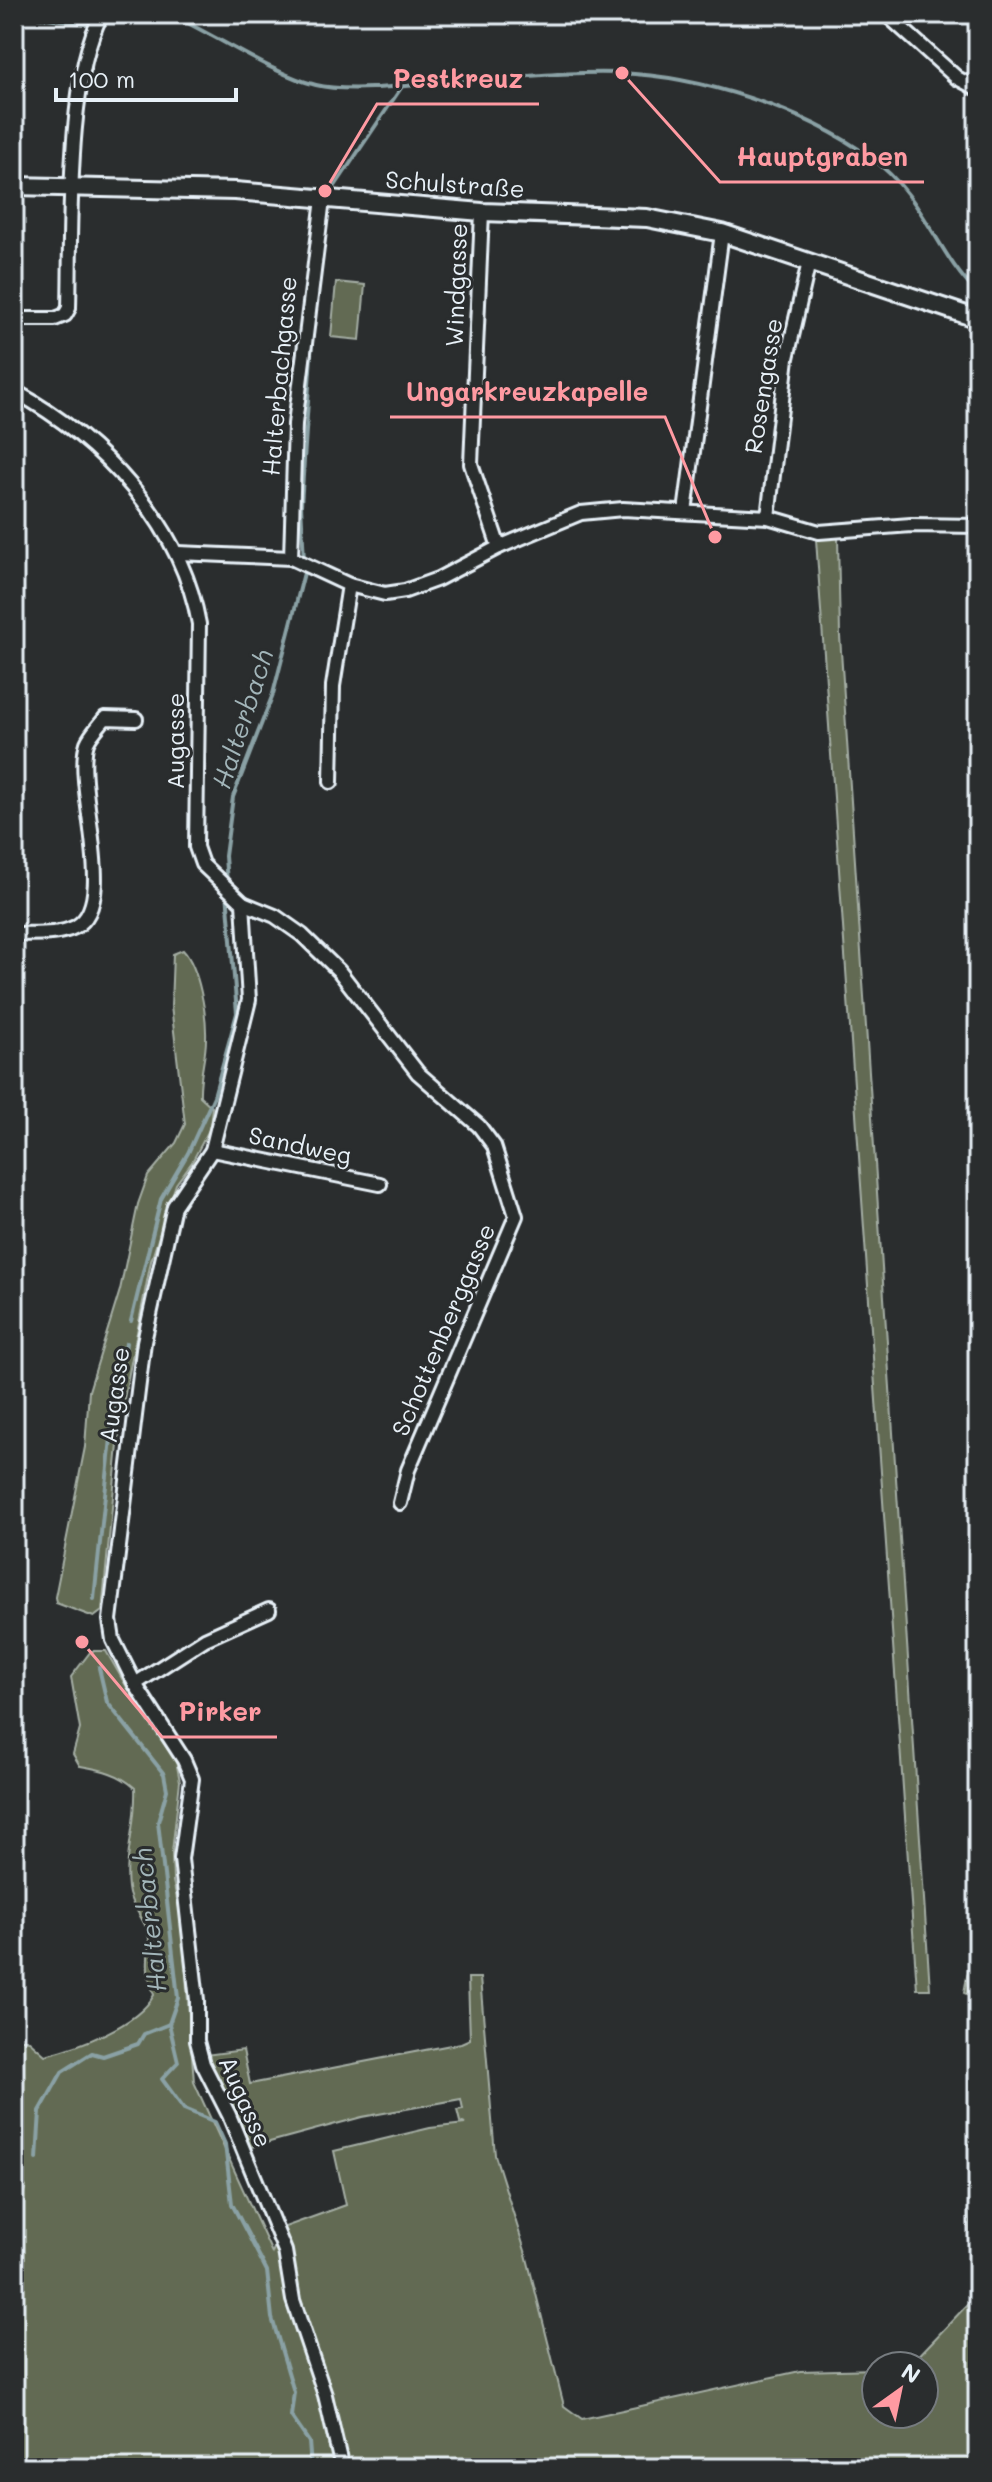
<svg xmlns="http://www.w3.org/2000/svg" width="992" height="2482" font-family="Mali,sans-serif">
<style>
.green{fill:#626b52;stroke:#a5aea5;stroke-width:2}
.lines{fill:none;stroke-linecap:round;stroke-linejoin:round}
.stream{stroke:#8aa1a5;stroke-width:4}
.street-casing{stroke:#e8f1f8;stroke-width:18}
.secondary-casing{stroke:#e8f1f8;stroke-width:22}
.street{stroke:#2a2d2e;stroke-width:12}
.secondary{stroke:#2a2d2e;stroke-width:16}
.labels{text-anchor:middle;stroke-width:6;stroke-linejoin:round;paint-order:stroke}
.street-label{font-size:24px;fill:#e8f1f8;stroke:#2a2d2e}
.water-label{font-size:26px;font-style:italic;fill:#a2b5b9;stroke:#2a2d2e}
.leader{fill:none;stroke:#ff9aa2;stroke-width:3}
.callout-dot{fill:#ff9aa2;stroke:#2a2d2e;stroke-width:3}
.callout-label{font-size:26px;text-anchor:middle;font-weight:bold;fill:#ff9aa2;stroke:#2a2d2e;stroke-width:6;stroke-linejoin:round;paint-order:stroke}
</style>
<rect width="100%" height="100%" fill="#2a2d2e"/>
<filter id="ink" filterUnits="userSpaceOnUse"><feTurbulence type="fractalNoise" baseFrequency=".0125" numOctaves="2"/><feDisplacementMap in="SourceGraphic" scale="16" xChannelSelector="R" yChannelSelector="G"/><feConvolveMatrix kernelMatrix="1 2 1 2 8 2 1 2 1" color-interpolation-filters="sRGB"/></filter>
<g filter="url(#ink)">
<g class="green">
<path d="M336,282L365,285L360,340L331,337Z"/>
<path d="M838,537L840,636L930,1989H917L816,539Z"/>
<path d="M183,950C199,967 207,1015 206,1039C206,1058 199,1076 200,1096L212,1107L210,1128L192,1162L176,1184L151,1261L121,1414L102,1611L94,1617L56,1603L55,1597L85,1447L89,1391L120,1290L138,1204L148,1176L176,1143L185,1124L171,1006L173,954Z"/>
<path d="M91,1651H106L139,1708L176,1761L180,1781L172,1852L173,1881L182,1921L194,2082L272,2253L282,2228L346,2205L334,2151L430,2128L465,2124L460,2122L457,2110L463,2109L461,2099L362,2117L251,2147L205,2055L243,2050L250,2084L461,2043L470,2039L468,1978H480L495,2155L526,2254L564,2406L582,2419L800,2371L876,2369V2414H924V2366H909L968,2304L973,2125L978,2083V2468H14V2214L26,2187L14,2170V2039H27L45,2055C78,2047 137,2026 154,1995C145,1968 148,1966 149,1940C149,1922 129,1906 128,1888C124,1854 137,1822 135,1788C119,1773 102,1770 80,1766L73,1754L80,1729L71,1677Z"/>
<path d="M978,1918V2015L976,1998L964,1993Z"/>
</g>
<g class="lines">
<g class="stream">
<path d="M21,14L94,25"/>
<path d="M169,14C212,33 274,75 316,85C348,93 415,85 450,82C506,79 563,71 619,73C700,76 804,109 870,157C925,197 935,252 978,294"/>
<path d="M102,23L121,14"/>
<path d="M333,189L403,85"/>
<path d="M304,560L301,505L313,325"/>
<path d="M227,883L225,856L233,797L273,694L305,569"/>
<path d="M131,1321L161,1199L188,1153L214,1096L237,1013L227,892"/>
<path d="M94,1599L112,1429L126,1343"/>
<path d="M99,1668L107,1702L164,1774L167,1790L158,1822L178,1998L169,2024L178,2062L162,2079L184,2109L215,2122L225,2144L232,2204L267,2271L272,2318L294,2392L291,2416L309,2442L311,2468"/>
<path d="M37,2159L40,2111L62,2072L92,2053L103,2056L138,2044L144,2034L169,2024"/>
</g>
<g class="street-casing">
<g id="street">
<path d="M886,14L957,78L978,89"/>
<path d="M482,212L471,464L499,547"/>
<path d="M14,319H55L65,315L69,308C71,233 66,77 102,14"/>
<path d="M14,391C102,439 181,523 199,624L196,847L202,864L243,903L249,1000L212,1150L174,1206L144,1342L110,1620L113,1640L135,1684L184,1760L192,1779L181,1859L197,2000V2041L203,2064L229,2115L285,2251L293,2300L325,2395L342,2468"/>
<path d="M685,512L722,233"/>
<path d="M768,517L787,358L809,262"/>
<path d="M178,553L291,558L349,585L385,594L405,591L438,579L499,547L581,513L623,509L768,517L819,532L911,525L978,526"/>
<path d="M291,558L295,424L323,199"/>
<path d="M331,782L333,686L349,585"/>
<path d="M243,903L275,916L302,935L339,971L418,1073L479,1126L494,1146L516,1216L408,1470L400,1503"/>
<path d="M14,934C33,933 57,936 75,927C120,904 73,786 87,743C90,735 100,725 105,718L136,719"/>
<path d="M212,1150L380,1184"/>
<path d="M135,1684L205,1639L269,1610"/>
</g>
</g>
<g class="secondary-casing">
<path id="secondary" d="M14,186L235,191L482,212L647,218L722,233L978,319"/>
</g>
<use href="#street" class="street"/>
<use href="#secondary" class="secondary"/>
</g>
</g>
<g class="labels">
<g class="street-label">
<text transform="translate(455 185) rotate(4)" y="8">Schulstraße</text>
<text transform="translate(457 285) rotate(-88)" y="8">Windgasse</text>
<text transform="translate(280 376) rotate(-85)" y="8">Halterbachgasse</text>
<text transform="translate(764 386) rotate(-81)" y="8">Rosengasse</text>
<text transform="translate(176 741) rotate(-90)" y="8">Augasse</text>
<text transform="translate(300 1146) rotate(12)" y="8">Sandweg</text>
<text transform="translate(444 1330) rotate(-67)" y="8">Schottenberggasse</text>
<text transform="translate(115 1395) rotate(-82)" y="8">Augasse</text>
<text transform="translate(245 2102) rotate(66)" y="8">Augasse</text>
</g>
<g class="water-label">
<text transform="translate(243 719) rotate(-72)" y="9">Halterbach</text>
<text transform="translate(150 1920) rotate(-96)" y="9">Halterbach</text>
</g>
</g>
<path class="leader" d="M325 191L377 104H539M622 73L720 182H924M715 537L665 417H390M82 1642L162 1737H277"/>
<g class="callout-dot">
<circle cx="325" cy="191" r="8"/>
<circle cx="622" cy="73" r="8"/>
<circle cx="715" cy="537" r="8"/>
<circle cx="82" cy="1642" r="8"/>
</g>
<g class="callout-label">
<text x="458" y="88">Pestkreuz</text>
<text x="822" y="166">Hauptgraben</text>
<text x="527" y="401">Ungarkreuzkapelle</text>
<text x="220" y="1721">Pirker</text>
</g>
<rect width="992" height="2482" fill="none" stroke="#2a2d2e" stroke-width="48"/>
<rect x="24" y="24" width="944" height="2434" fill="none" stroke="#e8f1f8" stroke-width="3" filter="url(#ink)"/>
<g transform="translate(900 2390) rotate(33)"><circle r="38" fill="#2a2d2e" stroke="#767b7f" stroke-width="2"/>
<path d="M0-6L14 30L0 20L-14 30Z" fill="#ff9aa2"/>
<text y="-12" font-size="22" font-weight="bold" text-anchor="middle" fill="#e8f1f8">N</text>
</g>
<path d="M56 88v12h180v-12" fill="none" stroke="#e8f1f8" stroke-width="4"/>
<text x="68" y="88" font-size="24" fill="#e8f1f8" stroke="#2a2d2e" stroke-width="6" paint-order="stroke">100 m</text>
</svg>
